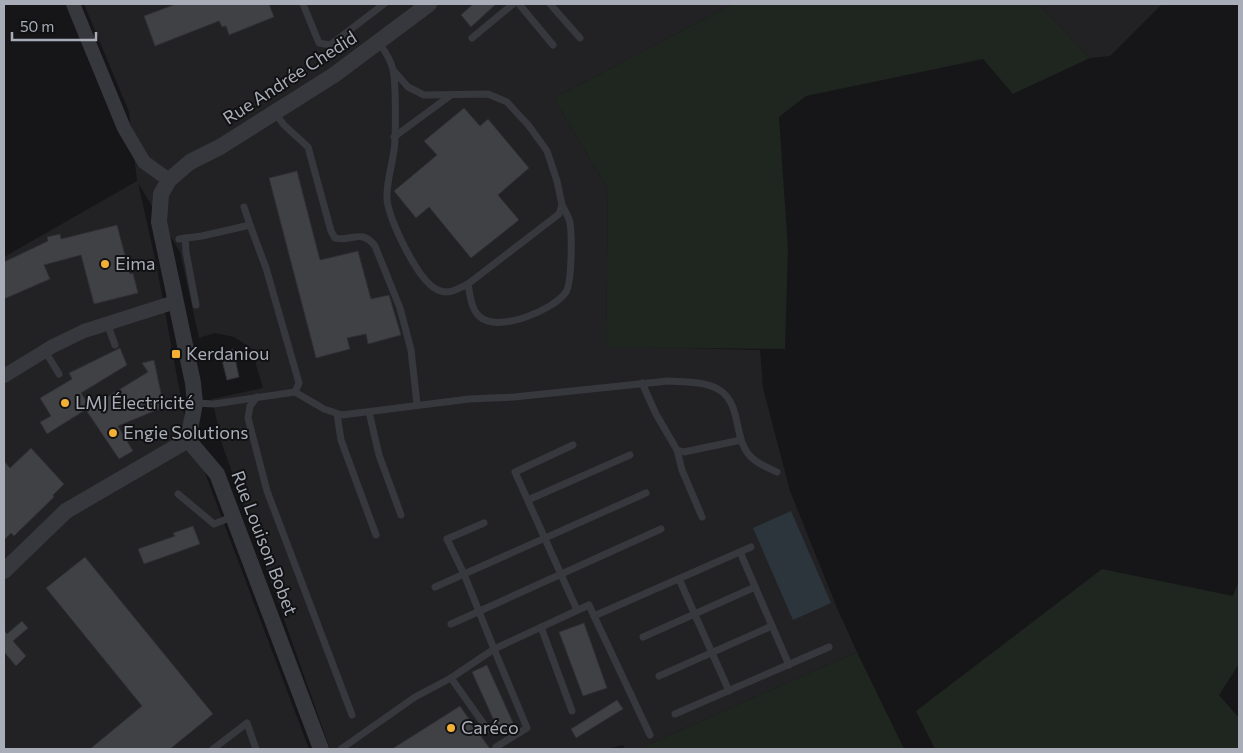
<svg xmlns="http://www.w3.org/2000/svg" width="1243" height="753" font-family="Commissioner,sans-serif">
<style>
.built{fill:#222225}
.green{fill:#1e261f}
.water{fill:#2c353c}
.building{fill:#404145;stroke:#303034}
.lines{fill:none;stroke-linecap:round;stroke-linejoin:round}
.service{stroke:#37383d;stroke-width:7}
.minor{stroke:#37383d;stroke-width:14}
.tertiary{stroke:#37383d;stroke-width:16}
.poi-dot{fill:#f2b134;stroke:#111113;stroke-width:2}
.labels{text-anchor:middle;stroke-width:4;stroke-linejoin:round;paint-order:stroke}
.street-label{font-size:18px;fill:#a8adb8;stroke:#111113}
.poi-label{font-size:18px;fill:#a8adb8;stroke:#111113;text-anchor:start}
</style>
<rect width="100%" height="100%" fill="#161618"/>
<g class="built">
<path d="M84,4H733L554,98L608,189L606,346L760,350L763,388L790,491L837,608L857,652L645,746L647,749H625L623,745L607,749H330L222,444L212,399L263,388L251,348L234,337L215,333L199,338L180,252L138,183L156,263L185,420L309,749H4V257L137,181L129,112Z"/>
<path d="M1038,4H1162L1110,56L1090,58Z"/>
</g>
<g class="green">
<path d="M733,4H1038L1090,58L1013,94L983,59L806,96L779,117L788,249L785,349L606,347L608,189L554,98Z"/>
<path d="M1102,569L1233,596L1239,581V664L1219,695L1239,718V749H935L916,711Z"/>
<path d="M857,652L904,749H647L645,746Z"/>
</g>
<path class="water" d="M791,511L831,603L793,620L753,528Z"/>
<g class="building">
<path d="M176,4H269L274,17L229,35L226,26L222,27L219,21L155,46L144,16Z"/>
<path d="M473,4H496L471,27L461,15Z"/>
<path d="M464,108L480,126L488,119L529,168L498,195L519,220L471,258L429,207L416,218L394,191L437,155L424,141Z"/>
<path d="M297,171L320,260L358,251L371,299L389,295L401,335L368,344L366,334L347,338L350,349L316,358L269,178Z"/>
<path d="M117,225L130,274L133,273L138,293L94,304L81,255L44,265L50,279L4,299V262L48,241L47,237L60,234L61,239Z"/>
<path d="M120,348L127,365L81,393L90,407L47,434L40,422L51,416L40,398L72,379L69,373Z"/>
<path d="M233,349L239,377L227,380L220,352Z"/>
<path d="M154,360L164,407L118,426L133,451L119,459L86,410L148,372L142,363Z"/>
<path d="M31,448L64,484L53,495L54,497L14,536L11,533L4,540V461L10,468Z"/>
<path d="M193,526L200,544L144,564L138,549L175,536L173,533Z"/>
<path d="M85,557L213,714L170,749H90L142,706L46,588Z"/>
<path d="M22,621L28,628L13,641L26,656L16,666L4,652V630L7,634Z"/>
<path d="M584,623L607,688L583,696L559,632Z"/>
<path d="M487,665L515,727L500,734L472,672Z"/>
<path d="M617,700L623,709L576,738L571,729Z"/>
<path d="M460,706L490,749H392Z"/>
</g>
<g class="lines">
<g class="service">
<path d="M303,4L319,43L330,45L384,4"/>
<path d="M519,4L553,45"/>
<path d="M550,4L580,38"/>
<path d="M472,38L513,4"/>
<path d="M379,43C385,51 391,60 393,70C396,82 396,137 394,150C392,167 386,182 387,200C390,221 417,279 436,289C447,296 458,289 468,284L559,214L562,205L557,181L547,151L529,126L507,102L488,94L424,95L408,87L394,71"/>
<path d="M275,113L284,125L308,147L331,231L335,238C353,242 361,228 375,246L400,308L411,350L417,404"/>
<path d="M394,137L451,95"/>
<path d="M185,238L186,252L196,305"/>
<path d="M179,239L202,236L250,225L244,207"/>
<path d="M468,284C470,294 471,309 479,316C497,334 554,310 566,292C572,282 572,235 570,223C569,217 565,211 562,205"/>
<path d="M107,323L115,345"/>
<path d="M45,351L59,374"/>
<path d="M642,383L656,414L677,450L684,452L741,440"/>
<path d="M295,392L324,409L342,415L469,399L514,397L668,381C685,382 707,381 721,391C742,406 733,439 751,457C758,464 768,468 777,472"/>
<path d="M257,397L250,406L248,418L267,491L352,715"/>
<path d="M195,403L214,404L295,392L299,383L266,268L250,225"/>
<path d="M369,412L379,455L401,515"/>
<path d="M337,414L341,440L376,535"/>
<path d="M573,445L515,472L577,610"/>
<path d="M677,450L682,470L702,517"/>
<path d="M178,494L214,524L232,517"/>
<path d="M528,500L630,455"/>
<path d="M740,552L789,665"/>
<path d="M679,579L729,691"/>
<path d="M435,587L646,493"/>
<path d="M451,624L661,529"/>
<path d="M541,627L572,711"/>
<path d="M643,637L755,587"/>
<path d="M659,676L772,626"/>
<path d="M451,678L494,649L464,574L447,539L484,523"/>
<path d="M675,714L829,647"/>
<path d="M650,735L594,616L751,547"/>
<path d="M496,747L527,728L494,649L589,605L594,616"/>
<path d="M213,749L247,723L256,749"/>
<path d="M341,749L415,697L451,678L488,730"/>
</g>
<g class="minor">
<path d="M73,4L124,128L144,162L169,180"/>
<path d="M4,376L53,346L84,331L175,302"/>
</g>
<g class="tertiary">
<path d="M188,440L195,403L193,383L159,222L161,194L169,180L190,162L220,147L334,75L429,4"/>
<path d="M188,440L217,474L321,749"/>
<path d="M4,571L66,511L188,440"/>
</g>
</g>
<g class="poi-dot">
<circle cx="105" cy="264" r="5"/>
<rect x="171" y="349" width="10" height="10" rx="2.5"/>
<circle cx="65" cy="403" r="5"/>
<circle cx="113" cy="433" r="5"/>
<circle cx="451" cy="728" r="5"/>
</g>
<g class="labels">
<g class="street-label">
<text transform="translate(290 78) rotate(-33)" y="6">Rue Andrée Chedid</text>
<text transform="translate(264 543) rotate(69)" y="6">Rue Louison Bobet</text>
</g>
<g class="poi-label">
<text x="115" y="270">Eima</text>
<text x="186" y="360">Kerdaniou</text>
<text x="75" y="409">LMJ Électricité</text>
<text x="123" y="439">Engie Solutions</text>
<text x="461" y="734">Caréco</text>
</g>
</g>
<rect width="1243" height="753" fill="none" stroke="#a8adb8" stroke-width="10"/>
<path d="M12 32v8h84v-8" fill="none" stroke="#a8adb8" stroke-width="2.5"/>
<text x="20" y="32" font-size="15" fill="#a8adb8" stroke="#111113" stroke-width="4" paint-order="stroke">50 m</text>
</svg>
